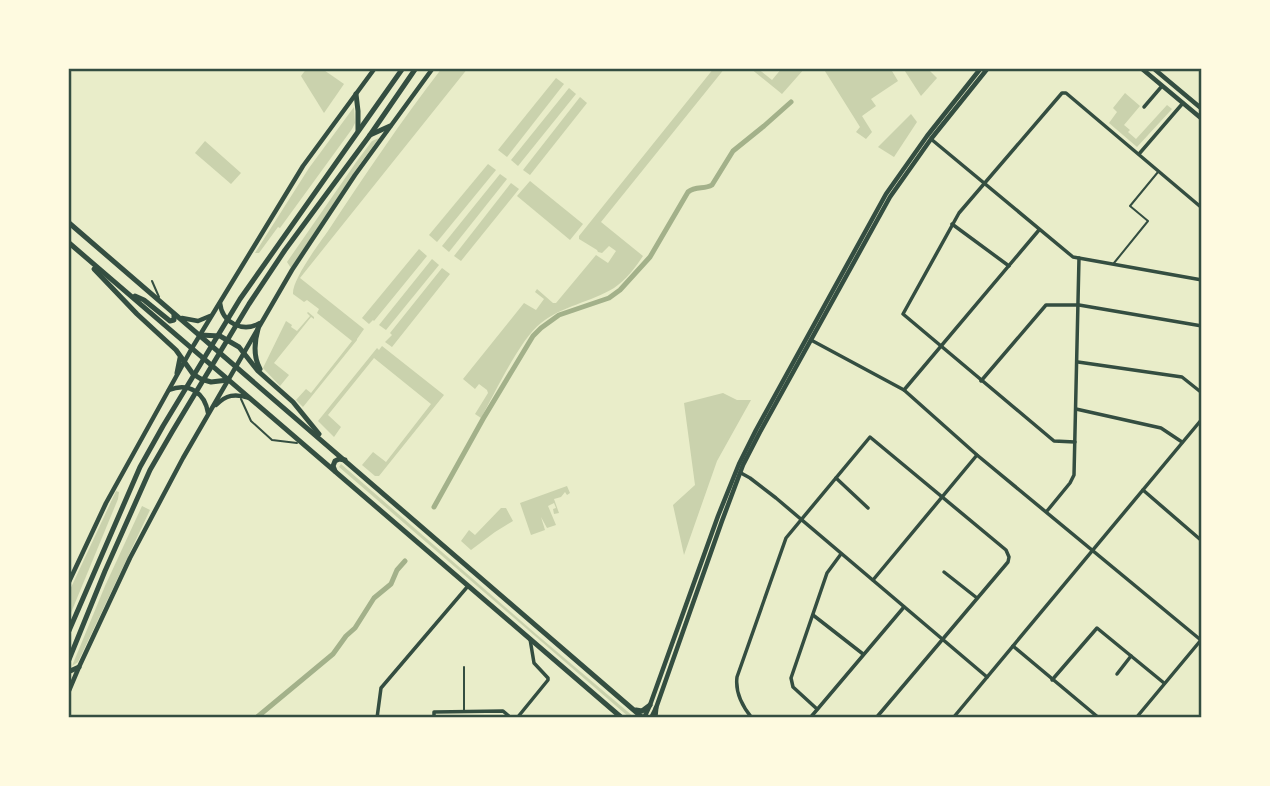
<svg xmlns="http://www.w3.org/2000/svg" width="1270" height="786" font-family="Lato,sans-serif">
<style>
.green{fill:#cad2ad}
.lines{fill:none;stroke-linecap:round;stroke-linejoin:round}
.canal{stroke:#a3b18a;stroke-width:5}
.service{stroke:#344e41;stroke-width:2}
.minor{stroke:#344e41;stroke-width:3.5}
.tertiary{stroke:#344e41;stroke-width:4.5}
.secondary{stroke:#344e41;stroke-width:4.5}
.primary{stroke:#344e41;stroke-width:5}
.trunk{stroke:#344e41;stroke-width:5}
.neatline{fill:none;stroke:#344e41;stroke-width:2.5}
</style>
<rect width="100%" height="100%" fill="#e9edc9"/>
<g class="green">
<path d="M307,68H321L344,84L324,113L301,76Z"/>
<path d="M442,68H468L300,278L364,329L357,339V340L303,407L296,400L306,389L311,393L352,341L317,313L319,309L307,300L304,302L293,294C292,280 318,245 328,231C365,175 401,121 442,68Z"/>
<path d="M714,68H725L601,222L643,256C635,268 626,280 614,288C591,302 562,306 541,323C520,339 495,393 481,418L475,414L488,393L487,390L479,384L475,389L463,379L524,303L536,310L544,299L535,292L537,289L553,303H556L596,255L608,263L616,251L609,246L602,253L598,252L597,250L579,239V236Z"/>
<path d="M750,68H757L772,80L782,68H805L782,94Z"/>
<path d="M823,68H895L892,71L898,81L871,99L876,106L862,116L872,132L866,139L856,132L860,127Z"/>
<path d="M903,68H927L937,78L921,96Z"/>
<path d="M556,78L564,84L507,157L498,150Z"/>
<path d="M569,88L576,94L518,166L511,160Z"/>
<path d="M1125,93L1140,106L1124,125L1130,130L1128,132L1136,139L1167,105L1172,109L1137,147L1109,123L1117,112L1113,108Z"/>
<path d="M580,97L587,103L530,175L523,170Z"/>
<path d="M354,107L355,123L352,129L280,228L278,227L259,253H255L309,168Z"/>
<path d="M911,114L917,122L894,157L878,147Z"/>
<path d="M379,138L360,164L291,268L287,262L357,161L372,141Z"/>
<path d="M205,141L241,173L231,184L195,153Z"/>
<path d="M488,164L496,170L437,242L429,235Z"/>
<path d="M500,174L507,179L449,252L442,246Z"/>
<path d="M530,181L583,224L570,240L517,196Z"/>
<path d="M511,183L519,189L461,261L454,256Z"/>
<path d="M419,249L427,256L374,321L373,320L369,324L362,318Z"/>
<path d="M432,259L439,265L386,330L379,325Z"/>
<path d="M442,268L450,274L392,347L385,342L392,335L390,333Z"/>
<path d="M308,312L314,317V319L311,317L274,363L289,375L280,386L263,368L286,321L292,325L291,327L297,331L310,316L307,313Z"/>
<path d="M382,346L444,395L379,476H375L362,465L373,452L386,462L431,404L374,358L328,415L341,427L334,437L318,421L377,348L379,350Z"/>
<path d="M723,393L737,400H751L717,461L684,555L673,505L695,485L684,403Z"/>
<path d="M341,464L536,634L634,717L630,718L339,467Z"/>
<path d="M567,486L570,493L567,495L565,492L561,497L554,499L559,513L554,514L553,509L556,508L554,503L548,506L556,525L547,528L541,517L545,530L531,535L520,503Z"/>
<path d="M116,491L119,492L118,499L68,620V594Z"/>
<path d="M142,506L150,510L78,662L72,666L105,586Z"/>
<path d="M501,508H506L513,521L495,532L471,550L461,541L469,530L475,535Z"/>
</g>
<g class="lines">
<g class="canal">
<path d="M434,507L483,419L533,336L541,328L559,315L609,298L620,290L650,257L688,192C696,185 704,190 712,185L733,151L764,126L791,102"/>
<path d="M256,718L333,654L346,636L355,628L374,598L391,584L397,570L405,561"/>
</g>
<g class="service">
<path d="M1114,263L1148,221L1130,206L1158,172"/>
<path d="M152,281L159,297"/>
<path d="M241,399L251,421L272,440L297,443"/>
<path d="M464,667V710"/>
</g>
<g class="minor">
<path d="M1144,107L1162,86"/>
<path d="M931,139L1073,257L1202,280"/>
<path d="M1139,154L1183,103"/>
<path d="M952,224L1009,266"/>
<path d="M811,340L904,390L977,455L1202,641"/>
<path d="M1078,362L1182,377L1202,393"/>
<path d="M981,381L1046,305H1079L1202,326"/>
<path d="M904,390L1039,230"/>
<path d="M1076,409L1161,428L1182,442"/>
<path d="M1075,442L1054,441L903,314L959,213L1062,93H1066L1202,208"/>
<path d="M741,473L750,478L776,498L987,677"/>
<path d="M836,478L868,508"/>
<path d="M1143,490L1202,541"/>
<path d="M1047,511L1070,483L1074,475L1079,258"/>
<path d="M944,572L977,598"/>
<path d="M873,580L977,455"/>
<path d="M813,615L863,654"/>
<path d="M1013,646L1099,718"/>
<path d="M1117,674L1131,656"/>
<path d="M1052,680L1097,628L1164,683"/>
<path d="M817,709L793,687L791,678L827,573L841,554"/>
<path d="M377,718L381,688L468,586"/>
<path d="M434,718V712L503,711L511,718"/>
<path d="M517,718L548,680V678L534,663L530,639"/>
<path d="M752,718C742,706 735,693 737,677L786,538L870,437L1006,550L1009,557L1008,562L876,718"/>
<path d="M810,718L904,607"/>
<path d="M953,718L1202,419"/>
<path d="M1136,718L1201,640"/>
</g>
<g class="tertiary">
<path d="M220,303C222,323 243,333 260,323"/>
<path d="M182,318L198,321L210,316"/>
<path d="M169,390C189,382 205,393 208,413"/>
<path d="M216,405C226,395 235,393 249,398"/>
<path d="M68,584L106,503L192,348L303,166L375,68"/>
<path d="M68,693L79,667L130,558L183,458L292,270L355,175L433,68"/>
</g>
<g class="secondary">
<path d="M1141,68L1202,119"/>
<path d="M1153,68L1202,109"/>
<path d="M644,718L650,705L718,516L739,464L756,430L886,194L927,136L981,68"/>
<path d="M651,718L656,708L722,521L743,465L760,432L890,197L931,139L988,68"/>
</g>
<g class="primary">
<path d="M356,94L358,111V130"/>
<path d="M370,135L390,126"/>
<path d="M68,633L140,467L163,426L240,299L403,68"/>
<path d="M68,662L105,571L150,470L172,432L249,304L285,250L370,135L416,68"/>
<path d="M68,672L79,667"/>
</g>
<g class="trunk">
<path d="M68,222L643,718"/>
<path d="M68,242L622,718"/>
<path d="M94,269L137,314L176,350L193,374L201,379L211,382L228,380"/>
<path d="M135,296L144,300L170,321L174,320V315"/>
<path d="M258,329C254,343 253,356 260,369"/>
<path d="M200,335L220,336L239,347L258,371L293,402L319,434"/>
<path d="M177,373L180,358"/>
<path d="M335,471L333,466L335,461L339,459L345,460"/>
<path d="M636,710L642,711L650,705"/>
<path d="M655,718L656,708"/>
</g>
</g>
<rect width="1270" height="786" fill="none" stroke="#fefae0" stroke-width="140"/>
<rect x="70" y="70" width="1130" height="646" class="neatline"/>
</svg>
